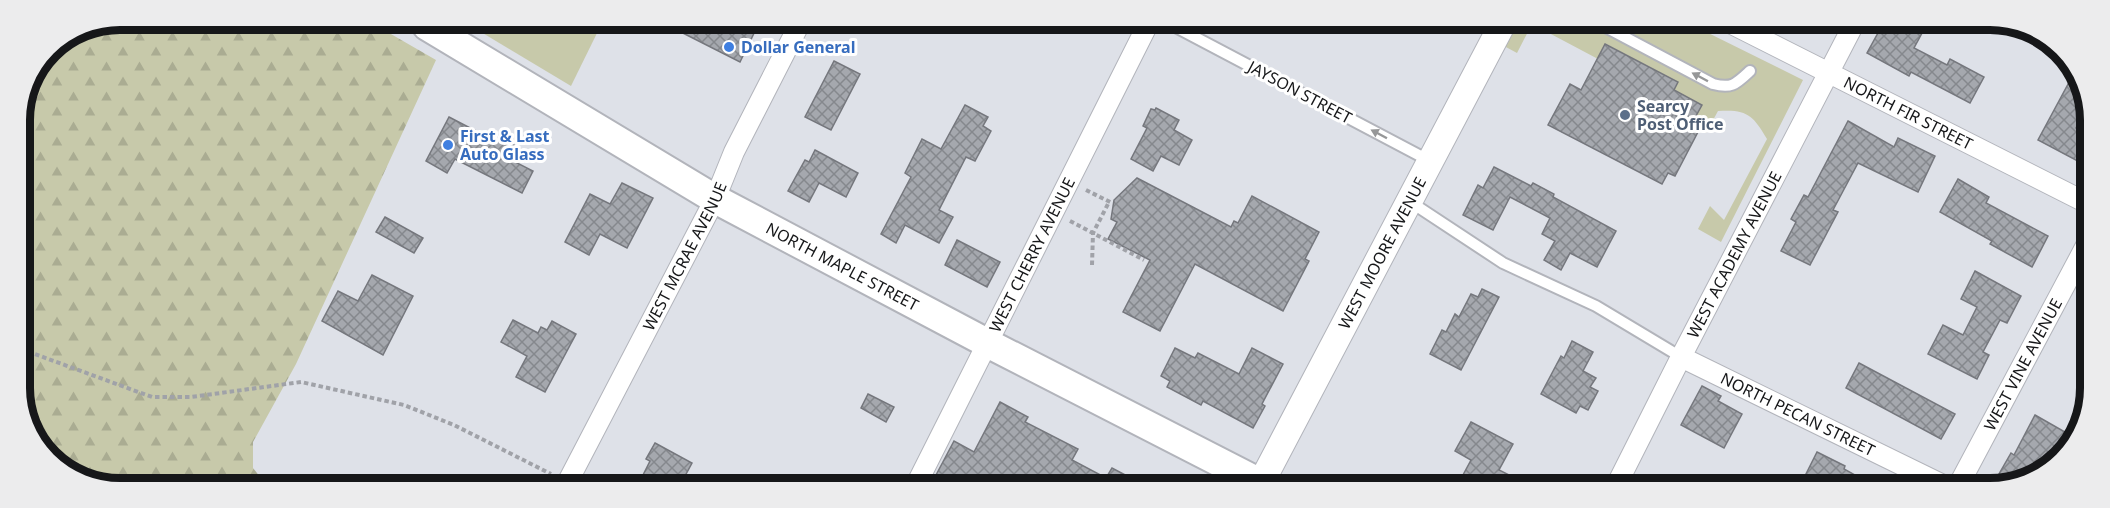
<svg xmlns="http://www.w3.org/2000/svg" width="2110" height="508" font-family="'Noto Sans',sans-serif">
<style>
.green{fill:#c7c9aa}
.forest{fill:url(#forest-firs)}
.building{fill:url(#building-cross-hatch);stroke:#75777d;stroke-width:1.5}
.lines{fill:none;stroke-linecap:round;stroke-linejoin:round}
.service-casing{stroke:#b2b4bb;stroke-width:14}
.minor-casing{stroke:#b2b4bb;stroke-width:22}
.tertiary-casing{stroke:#b2b4bb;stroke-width:28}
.secondary-casing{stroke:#b2b4bb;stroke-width:32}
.path{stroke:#a0a2a8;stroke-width:4;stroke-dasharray:4.5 3;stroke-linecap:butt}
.service{stroke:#fff;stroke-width:10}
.minor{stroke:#fff;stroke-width:20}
.tertiary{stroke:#fff;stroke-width:26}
.secondary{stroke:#fff;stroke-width:28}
.oneway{fill:#969798}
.shop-dot{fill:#3f7fe0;stroke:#fff;stroke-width:2}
.service-dot{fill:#5c6f8a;stroke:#fff;stroke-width:2}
.labels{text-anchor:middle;stroke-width:6;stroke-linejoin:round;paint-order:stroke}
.shop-label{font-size:16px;font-weight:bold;fill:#366cbe;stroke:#fff;text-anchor:start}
.street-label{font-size:16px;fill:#161719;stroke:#fff}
.service-label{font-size:16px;font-weight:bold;fill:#4e5e75;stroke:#fff;text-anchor:start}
.rim{fill:none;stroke:#161719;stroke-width:8}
</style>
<defs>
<pattern id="forest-firs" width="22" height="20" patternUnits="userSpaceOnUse" patternTransform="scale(1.5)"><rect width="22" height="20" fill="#c7c9aa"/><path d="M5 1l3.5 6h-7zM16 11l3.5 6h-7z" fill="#aaac92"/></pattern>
<pattern id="building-cross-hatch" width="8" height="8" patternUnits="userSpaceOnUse" patternTransform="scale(1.5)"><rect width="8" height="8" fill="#a5a8ae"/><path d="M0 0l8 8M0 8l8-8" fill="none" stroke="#85888d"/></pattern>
</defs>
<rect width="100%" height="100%" fill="#dee1e8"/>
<g class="green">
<path d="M1686,22L1803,80L1721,242L1698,229L1710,206L1724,220L1767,139C1753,115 1747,109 1718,111L1706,133L1691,125L1702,105L1674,90L1678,82L1606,44L1598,59L1532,24L1517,53L1504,46L1516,23Z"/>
<path d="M601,25L571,86L471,26Z"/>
</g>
<path class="forest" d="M377,26L436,60L296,364L253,442V468L268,487H100L49,459L21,408L20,113L49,49L82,27Z"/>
<g class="building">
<path d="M1884,22H1928L1914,48L1947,65L1950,59L1984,77L1970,103L1911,72L1909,76L1867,53Z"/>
<path d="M667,25H758L740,62Z"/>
<path d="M1605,44L1678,82L1674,90L1702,105L1691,125L1699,130L1675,176L1668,173L1662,184L1548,125L1570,84L1581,90Z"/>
<path d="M834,61L860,74L831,130L805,117Z"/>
<path d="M2074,73L2089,100V105L2076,128L2089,134V167L2038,140Z"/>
<path d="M965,105L988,117L983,126L991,131L975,161L966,157L939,210L953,217L939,243L905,225L896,243L881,234L911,177L905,173L922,139L941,149Z"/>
<path d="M1156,108L1179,120L1174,130L1192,140L1179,165L1161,156L1153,171L1131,159L1147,128L1143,126L1151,109L1155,110Z"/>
<path d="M449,117L497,142L499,137L523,150L517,163L533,171L522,193L455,159L447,173L426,161Z"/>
<path d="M1848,121L1894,147L1898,138L1935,156L1918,192L1858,163L1833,210L1838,212L1810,265L1781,251L1796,222L1791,219L1804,195L1808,197Z"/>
<path d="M815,150L858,173L846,197L819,183L809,202L788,191L805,160L809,162Z"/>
<path d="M1494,167L1531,186L1533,183L1554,194L1553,197L1616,231L1597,267L1570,253L1561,270L1544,260L1555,241L1542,234L1550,218L1510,197L1493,230L1463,215L1478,185L1483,188Z"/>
<path d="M1137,178L1231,227L1234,221L1238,223L1252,196L1319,232L1305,259L1309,261L1283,311L1195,264L1160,331L1123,312L1150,260L1108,239L1117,222L1111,219L1114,200Z"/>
<path d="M1958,179L1989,197L1986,203L2048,236L2032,267L1990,244L1992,241L1940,212Z"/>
<path d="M622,183L653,198L627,248L600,234L589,255L565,242L590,194L610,204Z"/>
<path d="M385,217L423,238L414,253L376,232Z"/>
<path d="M957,240L1000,262L987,287L945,265Z"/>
<path d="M1975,271L2021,296L2007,323L2000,320L1983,352L1989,355L1977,379L1928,354L1943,325L1963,335L1977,307L1961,299Z"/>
<path d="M372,275L413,296L383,355L322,321L338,291L358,301Z"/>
<path d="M1482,289L1499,297L1461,370L1430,354L1442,330L1446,332L1455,314L1459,317L1471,294L1478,297Z"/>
<path d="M513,320L538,333L541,327L547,330L552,321L576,334L545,392L516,377L527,356L501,342Z"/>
<path d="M1572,341L1593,352L1583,371L1596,378L1590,387L1598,391L1588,410L1580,406L1576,413L1541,394L1561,356L1564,358Z"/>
<path d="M1175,348L1195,358L1198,353L1239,374L1252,348L1283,364L1262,404L1265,406L1253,428L1203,401L1201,405L1167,387L1170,381L1161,376Z"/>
<path d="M1859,363L1955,414L1941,439L1846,388Z"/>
<path d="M1702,386L1721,396L1718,401L1742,414L1724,448L1681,425Z"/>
<path d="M868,394L894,407L886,422L861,408Z"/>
<path d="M1000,402L1028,417L1025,422L1078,449L1072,460L1106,478L1112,468L1150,488L1030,487L1015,479L1013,482L1004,477L999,487H936L940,480L935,477L954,441L974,452Z"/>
<path d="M2035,415L2072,436L2060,457L2055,454L2048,467L2013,481L1999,474L2011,453L2014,455Z"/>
<path d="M1471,422L1513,444L1499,470L1535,488H1456L1471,460L1455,451Z"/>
<path d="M655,443L692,463L679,487H637L650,461L646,459Z"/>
<path d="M1817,452L1845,466L1844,469L1878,488H1833L1806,474Z"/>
</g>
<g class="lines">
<g class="service-casing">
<g id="service">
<path d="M1598,23L1713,84C1732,89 1736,84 1750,71"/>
<path d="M1170,24L1430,161"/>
<path d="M1409,201L1503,263L1596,306L1681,357"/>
</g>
</g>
<g class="minor-casing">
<g id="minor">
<path id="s1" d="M1728,22L2089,204"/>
<path id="s2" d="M1681,357L1949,488"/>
<path id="s3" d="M565,487L715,199L734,152L799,25"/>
<path id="s4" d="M915,487L1148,24"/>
<path id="s5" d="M1615,488L1681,357L1855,22"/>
<path id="s6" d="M1957,488L2089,240"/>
</g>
</g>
<g class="tertiary-casing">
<g id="tertiary">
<path id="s7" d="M1261,483L1503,23"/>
</g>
</g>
<g class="secondary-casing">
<g id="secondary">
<path id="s8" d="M427,26L715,199L989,344L1270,488"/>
</g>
</g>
<g class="path">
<path d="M1086,190L1112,203"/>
<path d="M1070,221L1144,260"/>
<path d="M1092,265L1093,233L1109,202"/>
<path d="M21,349L152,397H191L301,382L404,405L454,425L551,474"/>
</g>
<use href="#service" class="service"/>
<use href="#minor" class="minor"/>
<use href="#tertiary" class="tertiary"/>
<use href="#secondary" class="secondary"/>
</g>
<defs><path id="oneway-solid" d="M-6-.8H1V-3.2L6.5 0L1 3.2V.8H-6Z" transform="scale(1.5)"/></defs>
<g class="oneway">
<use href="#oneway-solid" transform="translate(1700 77) rotate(-152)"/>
<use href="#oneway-solid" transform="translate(1379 134) rotate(-152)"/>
</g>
<g class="shop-dot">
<circle cx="729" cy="47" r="6"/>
<circle cx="448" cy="145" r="6"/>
</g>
<circle class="service-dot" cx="1625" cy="115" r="6"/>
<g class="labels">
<g class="shop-label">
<text x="741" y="53">Dollar General</text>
<text x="460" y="142">First &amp; Last<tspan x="460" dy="18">Auto Glass</tspan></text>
</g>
<g class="street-label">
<text transform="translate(1300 92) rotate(28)" y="6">JAYSON STREET</text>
<text dy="6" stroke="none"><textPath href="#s1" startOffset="202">NORTH FIR STREET</textPath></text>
<text dy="6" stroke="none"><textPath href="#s7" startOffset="260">WEST MOORE AVENUE</textPath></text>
<text dy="6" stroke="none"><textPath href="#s5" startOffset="262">WEST ACADEMY AVENUE</textPath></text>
<text dy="6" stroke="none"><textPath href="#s4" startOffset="260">WEST CHERRY AVENUE</textPath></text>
<text dy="6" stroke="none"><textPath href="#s3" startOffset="260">WEST MCRAE AVENUE</textPath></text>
<text dy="6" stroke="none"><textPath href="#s8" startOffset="480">NORTH MAPLE STREET</textPath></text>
<text dy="6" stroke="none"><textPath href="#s6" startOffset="140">WEST VINE AVENUE</textPath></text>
<text dy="6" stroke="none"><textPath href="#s2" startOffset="130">NORTH PECAN STREET</textPath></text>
</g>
<g class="service-label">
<text x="1637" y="112">Searcy<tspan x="1637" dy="18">Post Office</tspan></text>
</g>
</g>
<path d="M0 0H2110V508H0ZM120 30H1990A90 90 0 0 1 2080 120V388A90 90 0 0 1 1990 478H120A90 90 0 0 1 30 388V120A90 90 0 0 1 120 30Z" fill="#ececed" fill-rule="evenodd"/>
<path class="rim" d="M120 30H1990A90 90 0 0 1 2080 120V388A90 90 0 0 1 1990 478H120A90 90 0 0 1 30 388V120A90 90 0 0 1 120 30Z"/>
</svg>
